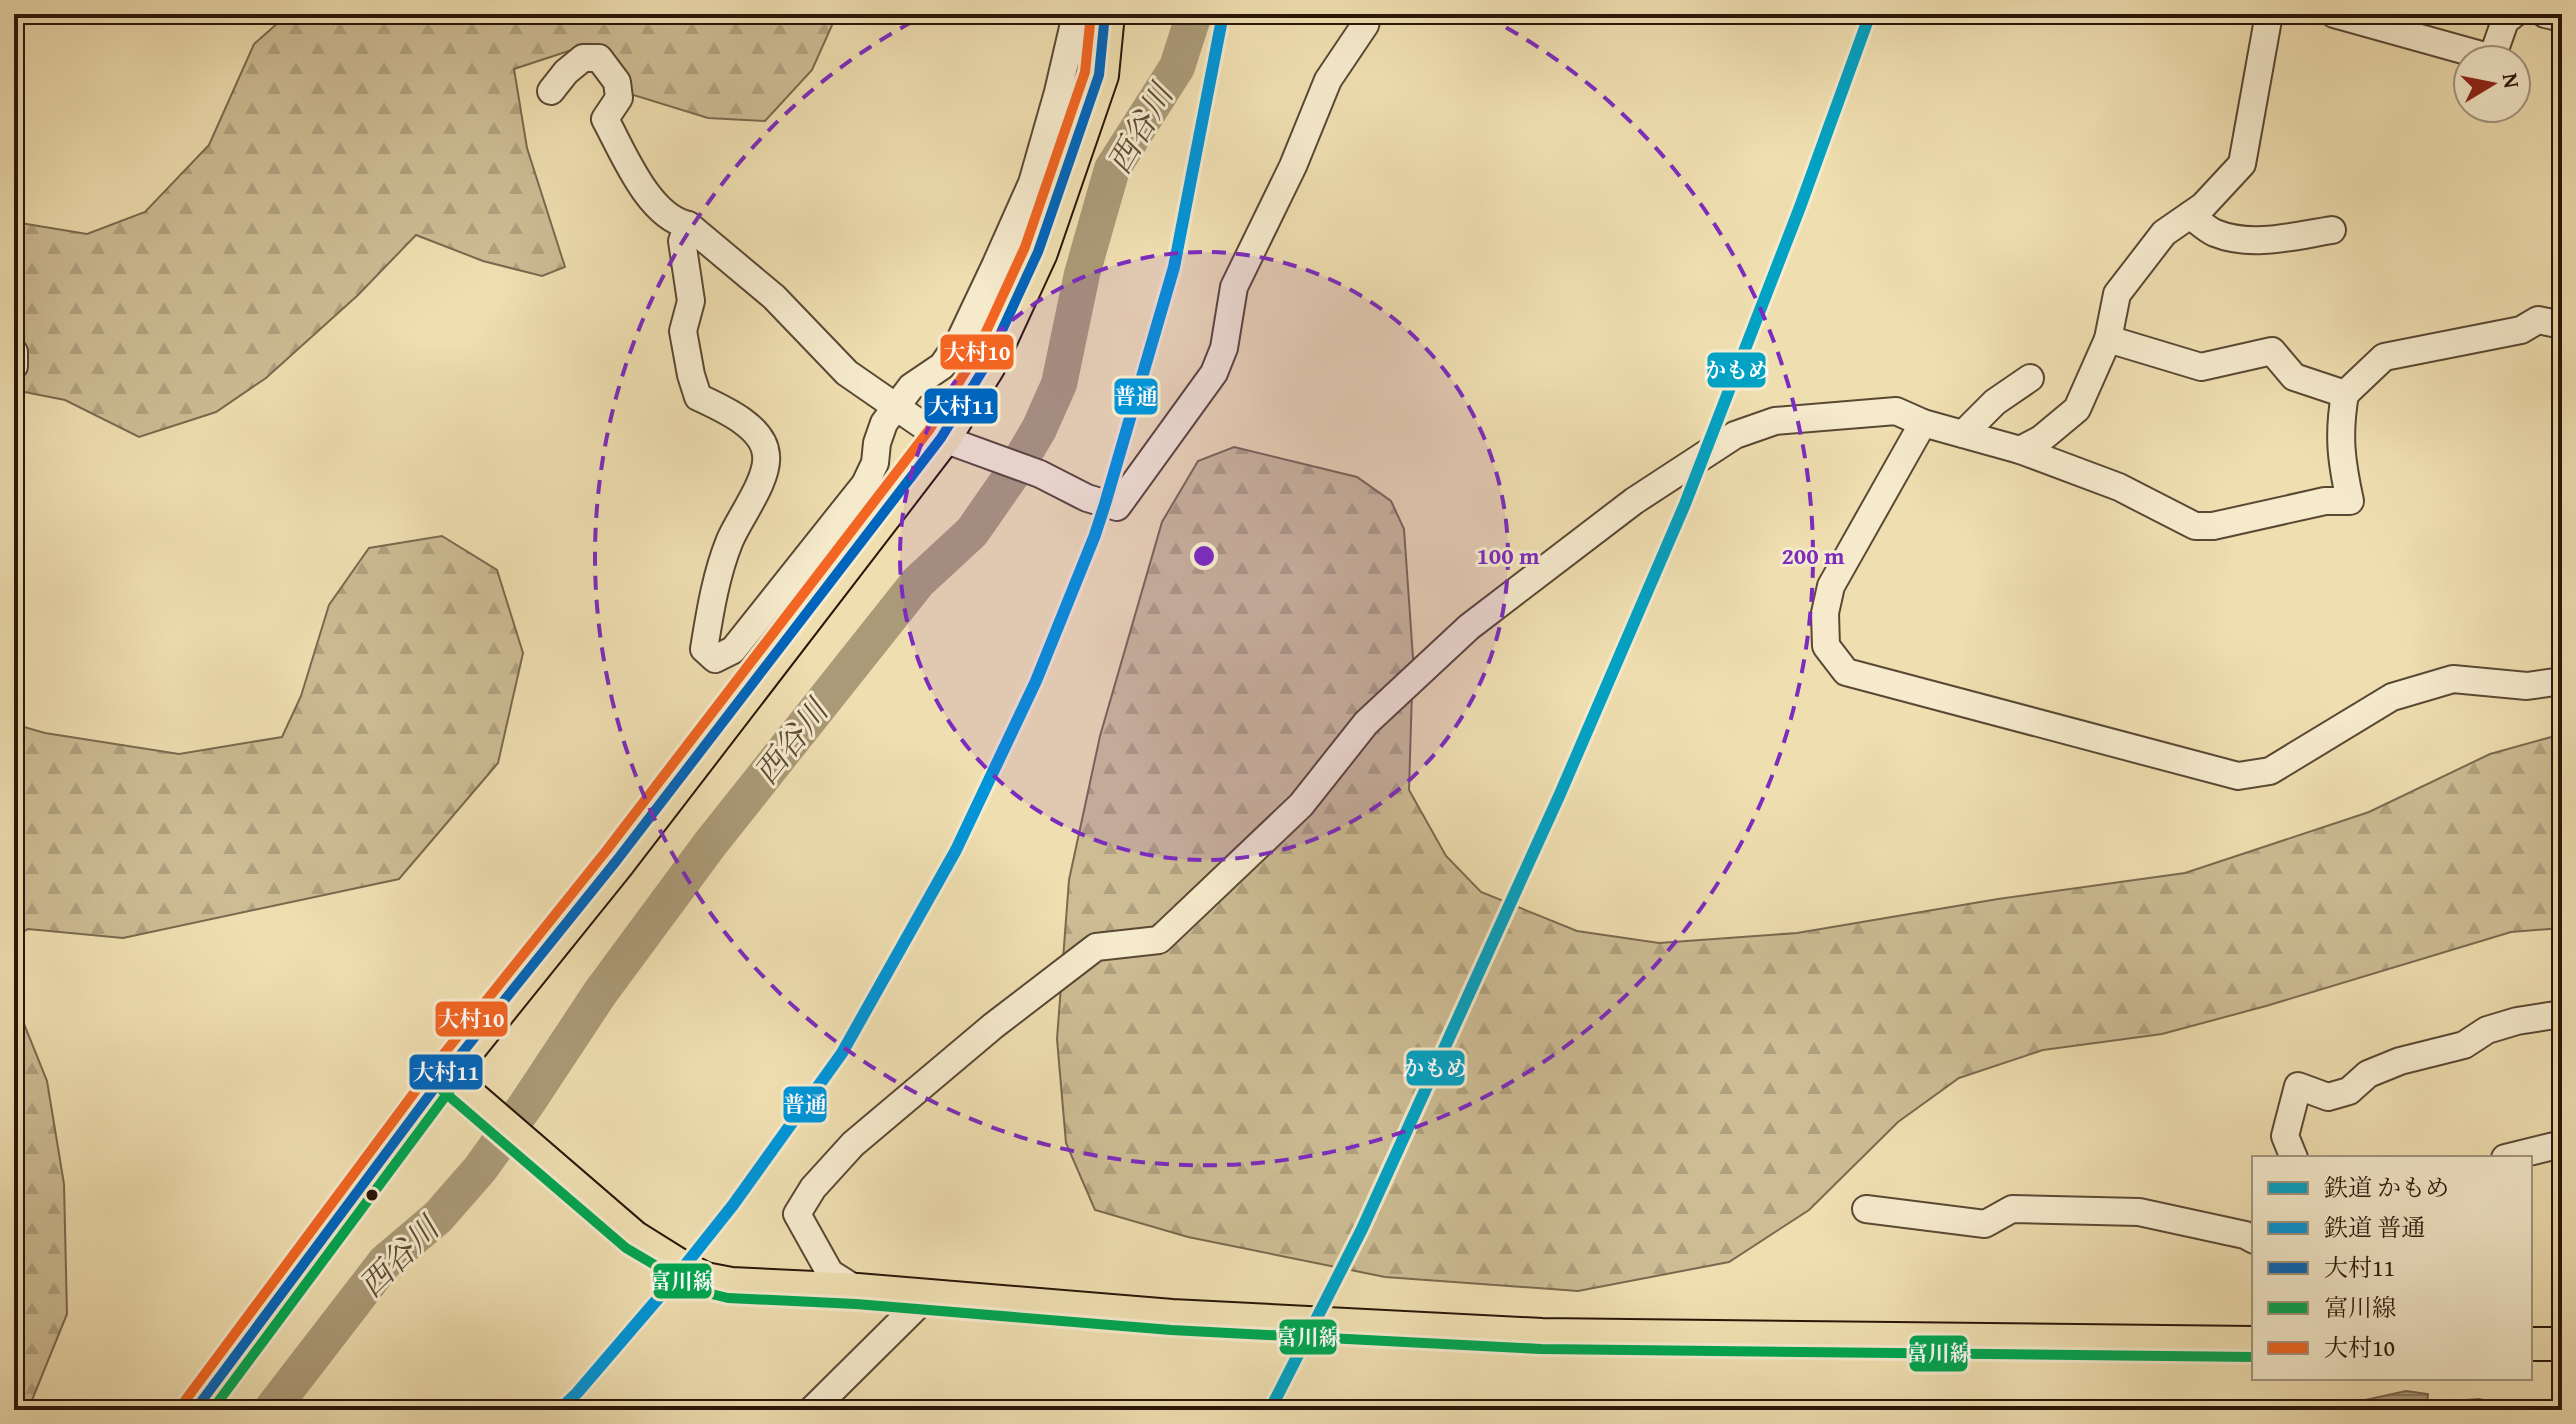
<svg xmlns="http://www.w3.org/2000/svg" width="2576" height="1424" font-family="'Gentium Book Plus','Noto Serif JP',serif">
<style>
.forest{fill:url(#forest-firs);stroke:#7a694f;stroke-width:2}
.water{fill:url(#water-rules);stroke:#77654c;stroke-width:2}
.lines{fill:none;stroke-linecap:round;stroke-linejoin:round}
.river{stroke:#ab9a78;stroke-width:36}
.minor-casing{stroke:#5a4834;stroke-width:30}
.major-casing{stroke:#28160a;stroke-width:36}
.highway-casing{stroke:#28160a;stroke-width:42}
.minor{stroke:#f5eacc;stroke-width:26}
.major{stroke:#efdeb0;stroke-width:32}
.highway{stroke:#efdeb0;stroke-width:38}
.bus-1-casing{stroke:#f5eacc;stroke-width:16}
.bus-2-casing{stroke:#f5eacc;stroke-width:16}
.bus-3-casing{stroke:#f5eacc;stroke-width:16}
.bus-1{stroke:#0065bd;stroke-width:10}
.bus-2{stroke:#00a651;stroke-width:10}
.bus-3{stroke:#f26522;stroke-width:10}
.rail-1-casing{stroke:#f5eacc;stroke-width:18}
.rail-2-casing{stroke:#f5eacc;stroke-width:18}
.rail-1{stroke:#02a2c4;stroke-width:12}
.rail-2{stroke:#0095d9;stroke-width:12}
.ring{fill:none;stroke:#7b2cbf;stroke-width:4;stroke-dasharray:14 10}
.bus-dot{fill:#28160a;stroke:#f5eacc;stroke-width:3}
.labels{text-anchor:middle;stroke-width:6;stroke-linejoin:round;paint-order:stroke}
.water-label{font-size:32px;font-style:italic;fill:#5c4b36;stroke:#f5eacc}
.centre{fill:#7b2cbf;stroke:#f5eacc;stroke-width:4}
.ring-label{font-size:24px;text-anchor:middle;font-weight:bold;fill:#7b2cbf;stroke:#f5eacc;stroke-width:6;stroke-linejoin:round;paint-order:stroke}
.line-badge{stroke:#f5eacc;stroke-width:3}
.badge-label{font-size:22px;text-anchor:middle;font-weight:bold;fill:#fff}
</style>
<defs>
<pattern id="forest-firs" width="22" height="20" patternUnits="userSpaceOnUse" patternTransform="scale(2)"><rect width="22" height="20" fill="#cdbc94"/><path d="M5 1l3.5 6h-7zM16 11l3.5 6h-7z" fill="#b0a17e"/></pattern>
<pattern id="water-rules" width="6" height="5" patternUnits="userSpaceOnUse" patternTransform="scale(2)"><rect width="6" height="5" fill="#ab9a78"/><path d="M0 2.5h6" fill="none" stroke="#8b7d61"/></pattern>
</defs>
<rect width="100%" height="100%" fill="#efdeb0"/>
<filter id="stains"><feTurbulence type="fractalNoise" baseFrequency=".0025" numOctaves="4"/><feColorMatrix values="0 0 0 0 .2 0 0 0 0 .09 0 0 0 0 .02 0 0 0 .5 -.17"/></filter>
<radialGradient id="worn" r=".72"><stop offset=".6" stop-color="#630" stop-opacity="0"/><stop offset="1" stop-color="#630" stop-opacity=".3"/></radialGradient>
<g class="forest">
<path d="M288,14H837L812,70L765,121L708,118L630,94L590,44L514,69L527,148L565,267L542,276L483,261L416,235L358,295L266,378L216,412L139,437L65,400L14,390V222L87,234L145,212L209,145L254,44Z"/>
<path d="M1234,447L1357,477L1391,501L1404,529L1413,658L1409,790L1446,856L1481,892L1577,931L1659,943L1797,933L1998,899L2185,873L2369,812L2490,754L2562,734V928L2511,932L2266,1006L2162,1034L2043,1050L1959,1078L1898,1122L1809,1210L1729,1262L1578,1291L1385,1277L1188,1237L1095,1210L1066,1143L1057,1039L1069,880L1100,736L1162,522L1198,461Z"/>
<path d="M442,536L497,570L523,653L498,763L399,879L123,938L28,929L14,937V724L45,733L179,754L282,737L301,696L329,605L369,548Z"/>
<path d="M14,999L47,1081L64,1184L67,1314L28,1410H14Z"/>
</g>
<path class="water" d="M2406,1391L2428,1394L2427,1403L2479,1399L2525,1410H2289L2300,1407L2329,1408Z"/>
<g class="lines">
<path class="river" d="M271,1410L385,1262L438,1217L480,1169L526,1105L600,993L710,844L918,582L972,532L1013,473L1039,429L1059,384L1082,274L1112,169L1177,67L1194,14"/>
<g class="minor-casing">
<g id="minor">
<path d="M2334,14L2499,60"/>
<path d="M2545,14L2562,18"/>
<path d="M2492,58L2505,21L2514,14"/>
<path d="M551,91L566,72L583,58H599L617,82L619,98L605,119C623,152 648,216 688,225L682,241L691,301L683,331L691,375L698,397C721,408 764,426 766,455C769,479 740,517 730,540C716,574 710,612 704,649L715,659L733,650L865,484L875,463L877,443L884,423L911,387L942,366L959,342L995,266L1032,183L1058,92L1075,19"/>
<path d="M2190,215C2198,221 2206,229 2215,233C2252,248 2294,236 2332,230"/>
<path d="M688,225L774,297L847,373L941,438L1040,474L1087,498L1117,507L1214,373L1224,348L1234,287L1293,166L1328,80L1365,25L1368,14"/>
<path d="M2108,339L2201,367L2272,351L2294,377L2345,394L2384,357L2521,330L2538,320L2562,325"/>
<path d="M14,352V366"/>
<path d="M1923,423L1831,586L1825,613L1826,646L1846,672L2238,776L2270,771L2392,697L2453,679L2527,686L2562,681"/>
<path d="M1963,434L1995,402L2030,378"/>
<path d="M2020,450L2119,487L2195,526H2213L2325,501H2350C2341,460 2338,435 2345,394"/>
<path d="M2294,1158L2285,1136L2298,1086L2328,1097L2349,1091L2368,1074L2400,1061L2464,1045L2487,1030L2517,1021L2562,1014"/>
<path d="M2505,1158L2562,1144"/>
<path d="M1866,1209L1985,1224L2012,1209L2139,1212L2245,1235L2254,1240"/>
<path d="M857,1290L830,1273L797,1214L813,1188L853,1144L993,1026L1096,947L1159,940L1301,805L1366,723L1469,627L1634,501L1735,435L1775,421L1896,411L1923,423L2020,450L2041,439L2077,409L2108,339L2117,294L2164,233L2203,206L2242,164L2269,14"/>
<path d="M812,1410L928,1295"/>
</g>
</g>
<g class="major-casing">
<g id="major">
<path d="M445,1074L634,1237L682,1267L705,1279L731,1284L857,1290L1172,1316L1542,1335L2254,1343"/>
<path d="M2530,1344H2562"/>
</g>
</g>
<g class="highway-casing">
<path id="highway" d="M195,1410L445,1074L617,860L941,438L986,365L1038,252L1099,75L1105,14"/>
</g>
<use href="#minor" class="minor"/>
<use href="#major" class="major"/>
<use href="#highway" class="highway"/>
<g class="bus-1-casing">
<path id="bus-1" d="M195,1410L445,1074L617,860L941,438L986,365L1038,252L1099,75L1105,14"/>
</g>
<g class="bus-2-casing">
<g id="bus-2">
<path d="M436,1085L626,1248L699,1291L728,1298L856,1304L1171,1330L1541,1349L2254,1357"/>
<path d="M212,1410L456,1082"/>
</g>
</g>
<g class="bus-3-casing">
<path id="bus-3" d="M184,1402L434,1066L606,851L929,430L974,358L1025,247L1085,72L1091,14"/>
</g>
<use href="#bus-1" class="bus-1"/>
<use href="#bus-2" class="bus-2"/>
<use href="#bus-3" class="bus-3"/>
<g class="rail-1-casing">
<path id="rail-1" d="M1270,1410L1362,1229L1560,794L1685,504L1800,207L1870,14"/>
</g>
<g class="rail-2-casing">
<path id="rail-2" d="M559,1410L577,1393L667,1288L733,1205L842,1053L956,850L1036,681L1095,535L1105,504L1174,267L1223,14"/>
</g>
<use href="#rail-1" class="rail-1"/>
<use href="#rail-2" class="rail-2"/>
</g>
<circle cx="1204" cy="556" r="304" fill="#7b2cbf" fill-opacity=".12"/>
<g class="ring">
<circle cx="1204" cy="556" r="304"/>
<path d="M1485 16A609 609 0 1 1 923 16"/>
</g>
<circle class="bus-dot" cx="372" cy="1195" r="7"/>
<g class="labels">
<g class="water-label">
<text transform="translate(1140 129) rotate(-60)" y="11">西谷川</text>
<text transform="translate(791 742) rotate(-52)" y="11">西谷川</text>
<text transform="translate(399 1257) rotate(-45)" y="11">西谷川</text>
</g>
</g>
<circle cx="1204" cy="556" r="12" class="centre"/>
<g class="ring-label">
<text x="1508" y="564">100 m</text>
<text x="1813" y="564">200 m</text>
</g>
<g class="line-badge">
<rect x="939" y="333" width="76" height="38" rx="8" fill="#f26522"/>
<rect x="1706" y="351" width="61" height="38" rx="8" fill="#02a2c4"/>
<rect x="1113" y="377" width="46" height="39" rx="8" fill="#0095d9"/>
<rect x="923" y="387" width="76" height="38" rx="8" fill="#0065bd"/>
<rect x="434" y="1000" width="75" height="38" rx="8" fill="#f26522"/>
<rect x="1405" y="1049" width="61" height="38" rx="8" fill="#02a2c4"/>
<rect x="408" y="1053" width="76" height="38" rx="8" fill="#0065bd"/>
<rect x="782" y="1085" width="46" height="39" rx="8" fill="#0095d9"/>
<rect x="652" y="1262" width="61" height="38" rx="8" fill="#00a651"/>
<rect x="1278" y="1318" width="60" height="38" rx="8" fill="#00a651"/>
<rect x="1908" y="1334" width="61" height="39" rx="8" fill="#00a651"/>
</g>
<g class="badge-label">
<text x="977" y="360">大村10</text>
<text x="1737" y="378">かもめ</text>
<text x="1136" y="404">普通</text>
<text x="961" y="414">大村11</text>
<text x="471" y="1027">大村10</text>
<text x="1435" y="1076">かもめ</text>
<text x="446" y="1080">大村11</text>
<text x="805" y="1112">普通</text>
<text x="682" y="1289">富川線</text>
<text x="1308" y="1345">富川線</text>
<text x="1939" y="1361">富川線</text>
</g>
<rect width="2576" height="1424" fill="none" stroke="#efdeb0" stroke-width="48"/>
<rect x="16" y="16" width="2544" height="1392" fill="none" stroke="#28160a" stroke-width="4"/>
<rect x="24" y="24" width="2528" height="1376" fill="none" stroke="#28160a" stroke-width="2"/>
<rect x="2252" y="1156" width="280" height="224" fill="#f5eacc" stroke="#a3957e" stroke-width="2"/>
<rect x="2268" y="1182" width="40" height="12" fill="#02a2c4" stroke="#a3957e" stroke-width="2"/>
<text x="2324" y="1196" font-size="24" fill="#28160a">鉄道 かもめ</text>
<rect x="2268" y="1222" width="40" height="12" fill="#0095d9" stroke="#a3957e" stroke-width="2"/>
<text x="2324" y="1236" font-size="24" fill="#28160a">鉄道 普通</text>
<rect x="2268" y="1262" width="40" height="12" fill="#0065bd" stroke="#a3957e" stroke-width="2"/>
<text x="2324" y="1276" font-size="24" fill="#28160a">大村11</text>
<rect x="2268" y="1302" width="40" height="12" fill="#00a651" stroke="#a3957e" stroke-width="2"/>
<text x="2324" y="1316" font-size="24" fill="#28160a">富川線</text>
<rect x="2268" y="1342" width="40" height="12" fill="#f26522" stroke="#a3957e" stroke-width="2"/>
<text x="2324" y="1356" font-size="24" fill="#28160a">大村10</text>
<g transform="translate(2492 84) rotate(80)"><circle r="38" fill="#f5eacc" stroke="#a3957e" stroke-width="2"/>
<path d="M0-6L14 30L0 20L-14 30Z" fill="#8f2418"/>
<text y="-12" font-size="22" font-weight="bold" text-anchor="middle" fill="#28160a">N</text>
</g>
<rect width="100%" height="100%" filter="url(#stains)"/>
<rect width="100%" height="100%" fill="url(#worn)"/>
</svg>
